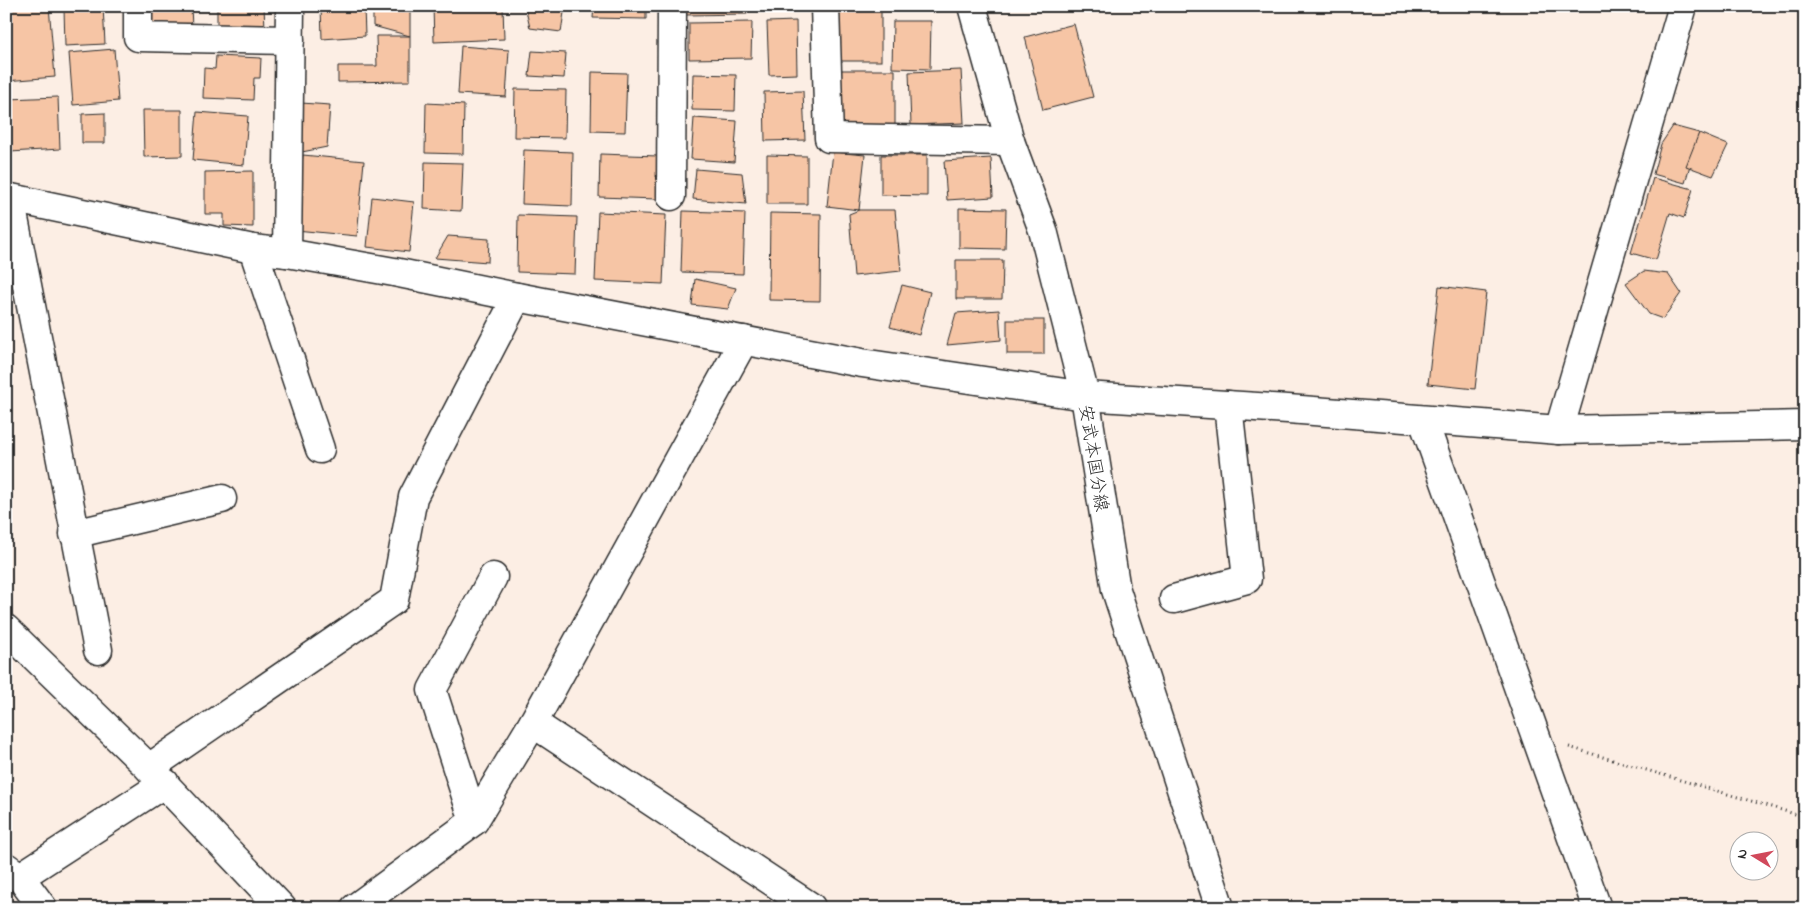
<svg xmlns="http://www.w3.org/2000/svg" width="1811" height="914" font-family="'Indie Flower','Klee One',sans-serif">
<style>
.building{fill:#f6c5a5;stroke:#2b2b2b}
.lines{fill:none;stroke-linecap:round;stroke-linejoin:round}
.minor-casing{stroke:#2b2b2b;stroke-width:31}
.major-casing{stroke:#2b2b2b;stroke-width:31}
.path{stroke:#2b2b2b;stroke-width:3;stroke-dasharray:1 4;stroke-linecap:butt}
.minor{stroke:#fff;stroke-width:28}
.major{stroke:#fff;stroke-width:28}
.labels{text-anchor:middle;stroke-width:4.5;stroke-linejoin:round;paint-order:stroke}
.street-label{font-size:18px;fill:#2b2b2b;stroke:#fff}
</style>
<rect width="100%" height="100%" fill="#fceee4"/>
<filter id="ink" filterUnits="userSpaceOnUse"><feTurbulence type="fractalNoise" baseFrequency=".02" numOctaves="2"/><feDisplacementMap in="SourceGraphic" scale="10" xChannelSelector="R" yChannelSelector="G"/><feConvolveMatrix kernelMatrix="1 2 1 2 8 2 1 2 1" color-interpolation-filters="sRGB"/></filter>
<g filter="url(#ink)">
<g class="building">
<path d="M6,6H49L55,77L6,81Z"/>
<path d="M103,6L105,44L65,46L64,8Z"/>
<path d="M147,6H191L192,28H147Z"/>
<path d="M217,6H264L265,29L217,30Z"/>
<path d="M321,6H364L365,36L322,39Z"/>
<path d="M373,6H410V36L373,26Z"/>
<path d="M433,6H503L504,39L434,42Z"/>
<path d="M525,6H565L561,32L530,28Z"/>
<path d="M594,6H646V19L593,18Z"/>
<path d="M686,6H747V14L686,15Z"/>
<rect x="835" y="6" width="46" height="55"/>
<path d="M796,21L797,74L769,75L767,22Z"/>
<path d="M893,21H931L930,69L892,68Z"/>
<path d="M752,22L751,58L689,59V23Z"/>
<path d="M1074,24L1093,97L1043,110L1025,37Z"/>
<path d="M376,36H410V81L338,82V66H377Z"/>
<path d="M461,46L509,50L506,97L458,94Z"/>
<path d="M114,49L118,101L73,105L69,53Z"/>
<path d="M532,51L566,53L564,78L529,76Z"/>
<path d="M216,56L261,58L260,78H254L253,100L203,98L204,68L215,69Z"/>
<path d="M840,70H895V126L839,125Z"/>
<path d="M961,70L964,123L911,125L909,72Z"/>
<path d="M592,72L627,73L625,132L591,131Z"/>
<path d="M693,74L736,75L735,111L692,110Z"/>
<path d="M515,89L566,90L565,138L514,137Z"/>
<path d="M803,91L805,140L765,141L764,92Z"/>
<path d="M58,97L60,149L10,152L8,99Z"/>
<path d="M301,103L330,105L327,147L297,153Z"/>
<path d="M426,103L464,105L463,154L425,153Z"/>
<path d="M143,110H182V156L144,157Z"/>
<path d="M197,112L248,116L244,165L193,160Z"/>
<path d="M105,113V143H82V114Z"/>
<path d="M694,118L737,121L734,162L691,159Z"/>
<path d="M1673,126L1699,133L1685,183L1653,174L1661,144Z"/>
<path d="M1699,133L1728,145L1713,176L1686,166Z"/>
<path d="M524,150L573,152L572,206L522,204Z"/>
<path d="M833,152L865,155L859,210L827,206Z"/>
<path d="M600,154L658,156L657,199L599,197Z"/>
<path d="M303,155L364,161L357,236L296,230Z"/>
<path d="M767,155L807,156V204H767Z"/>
<path d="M881,155H927V196L881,195Z"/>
<path d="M991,158L993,197L947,200L944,161Z"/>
<path d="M425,162L463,163L461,211L424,209Z"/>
<path d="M696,169L742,173L746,204L693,199Z"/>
<path d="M253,171V227L224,226V214H205V172Z"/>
<path d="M1653,178L1693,189L1684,218L1670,213L1656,260L1631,253Z"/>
<path d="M372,197L414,202L409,252L367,247Z"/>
<path d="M959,208L1006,209L1005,249L959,248Z"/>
<path d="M859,210H895L901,271L854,276L849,214Z"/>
<path d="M683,211L745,213L743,274L681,272Z"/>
<path d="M598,212L666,215L663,284L595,281Z"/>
<path d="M770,213L821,214L820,301L769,300Z"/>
<path d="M518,215L577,217L575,274L517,272Z"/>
<path d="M448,236L489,239L488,262L435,258Z"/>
<path d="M956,260H1003L1002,299H956Z"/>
<path d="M1644,271L1668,274L1681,293L1663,319L1649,314L1626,283Z"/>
<path d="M695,279L736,288L728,309L692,305Z"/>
<path d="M902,285L930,292L919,335L890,327Z"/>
<path d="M1439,286L1486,292L1475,389L1428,384Z"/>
<path d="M999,310L1001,340L947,345L956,313Z"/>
<rect x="1007" y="320" width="37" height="34"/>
</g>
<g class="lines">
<g class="minor-casing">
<g id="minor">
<path d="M138,6V37L290,40"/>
<path d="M825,6L829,138L1010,141"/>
<path d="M671,196L672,6"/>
<path d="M6,197L253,249L287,253L394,272L517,297L862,363L1085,396L1288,409L1559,430L1805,425"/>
<path d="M10,198L98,650"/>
<path d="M253,249L320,449"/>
<path d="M287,253L290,6"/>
<path d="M1423,420L1597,908"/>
<path d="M1559,430L1683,6"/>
<path d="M74,534L222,499"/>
<path d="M1174,599L1247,579L1228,405"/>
<path d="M6,629L149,768L282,908"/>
<path d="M533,723L811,907"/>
<path d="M149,768L394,600L413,497L517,297"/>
<path d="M474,821L432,690L493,577"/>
<path d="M6,867L20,877L165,783"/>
<path d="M20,877L43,908"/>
<path d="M355,908L474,821L533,723L744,340"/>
</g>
</g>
<g class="major-casing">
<path id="major" d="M972,6L1010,141L1043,230L1085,396L1116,590L1220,908"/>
</g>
<path class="path" d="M1569,747L1805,817"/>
<use href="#minor" class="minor"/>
<use href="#major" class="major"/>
</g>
</g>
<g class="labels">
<g class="street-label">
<text transform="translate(1094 458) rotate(81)" y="6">安武本国分線</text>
</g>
</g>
<rect width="1811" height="914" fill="none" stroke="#fff" stroke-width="25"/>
<rect x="12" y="12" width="1786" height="889" fill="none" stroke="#2b2b2b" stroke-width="2" filter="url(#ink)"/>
<g transform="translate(1754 856) rotate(280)"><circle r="24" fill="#ffffff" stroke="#aaaaaa"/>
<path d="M0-4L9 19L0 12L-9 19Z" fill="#d1495b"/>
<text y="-8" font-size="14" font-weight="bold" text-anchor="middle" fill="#2b2b2b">N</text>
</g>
</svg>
